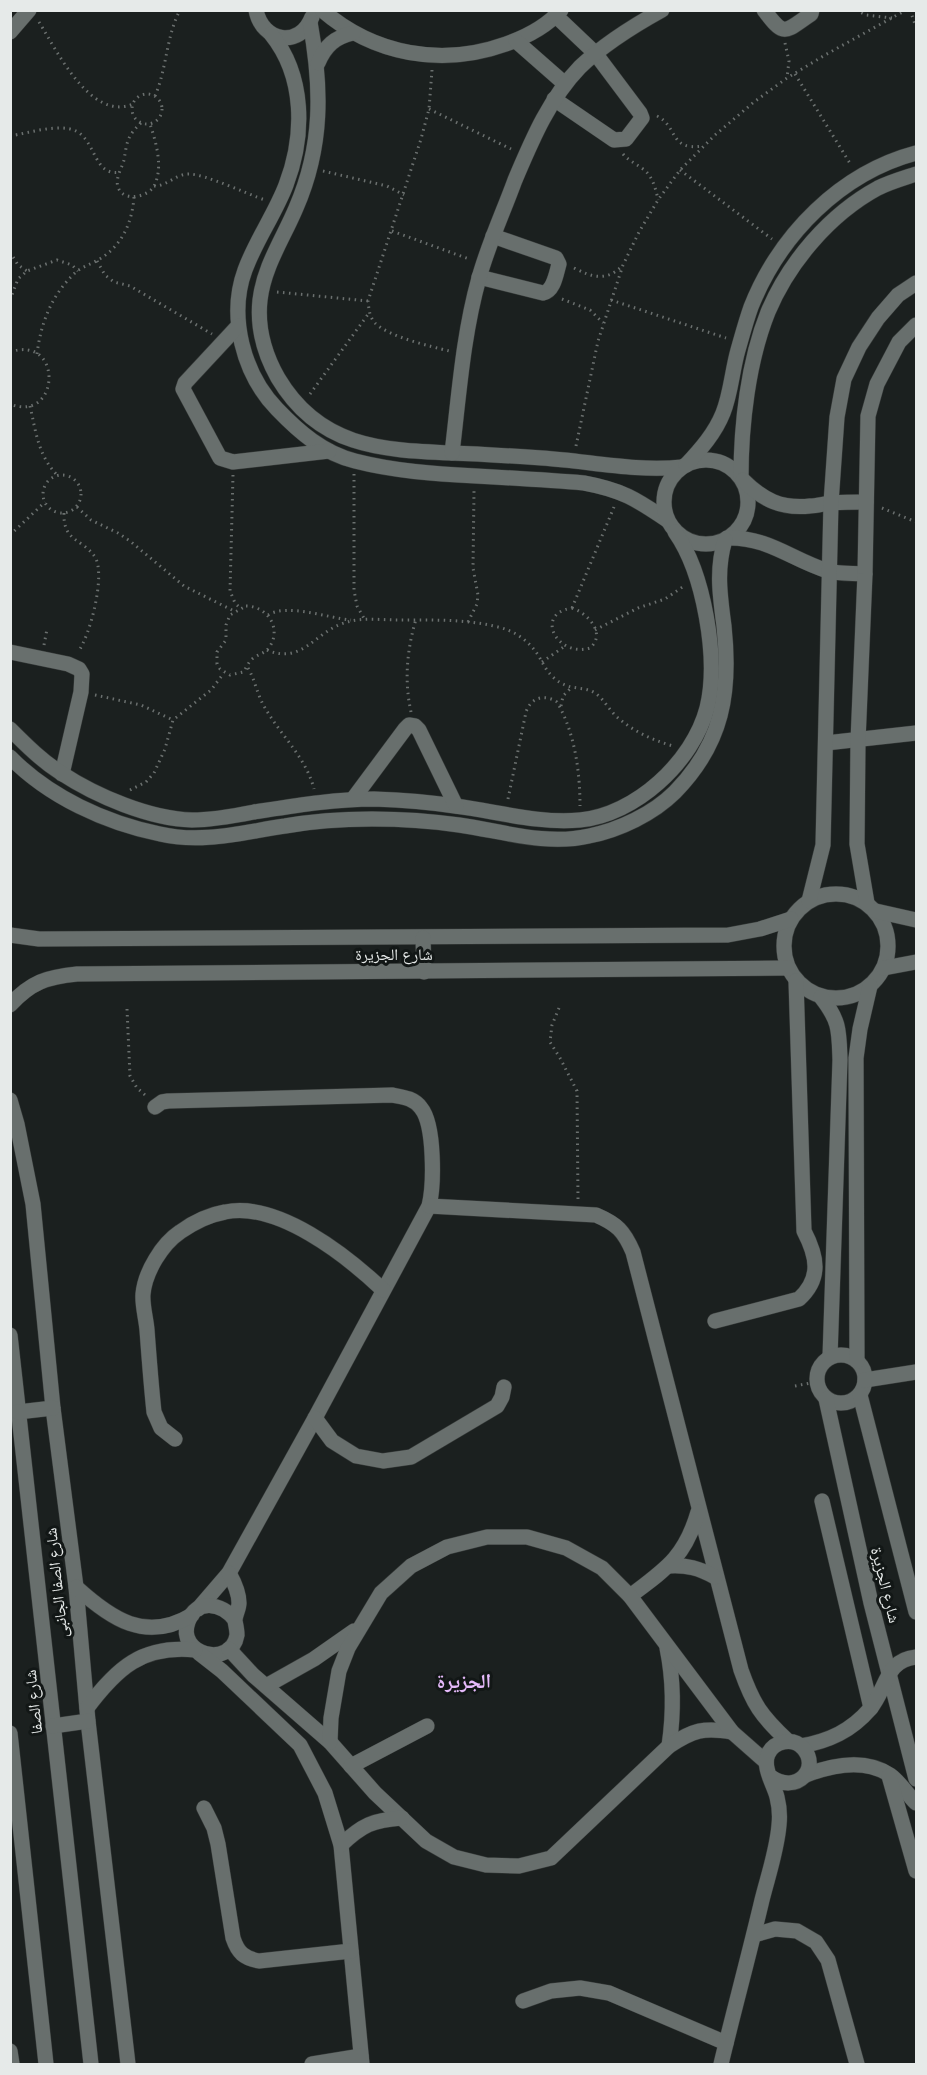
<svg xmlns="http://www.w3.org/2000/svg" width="927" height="2075" font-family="'Open Sans','Noto Naskh Arabic',sans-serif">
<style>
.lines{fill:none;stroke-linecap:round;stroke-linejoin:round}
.minor-casing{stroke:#373b3a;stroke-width:16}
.path{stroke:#6b706f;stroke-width:3;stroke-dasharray:1.5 4.5;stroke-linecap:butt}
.minor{stroke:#686f6d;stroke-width:15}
.labels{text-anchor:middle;stroke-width:6;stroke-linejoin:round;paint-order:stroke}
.street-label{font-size:16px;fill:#e6eae9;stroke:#121716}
.quarter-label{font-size:20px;font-weight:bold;fill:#e6bafb;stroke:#121716}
</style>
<rect width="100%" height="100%" fill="#1b201f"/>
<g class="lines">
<g class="minor-casing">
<g id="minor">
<path d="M256,10C262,42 300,49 312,17"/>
<path d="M322,10C374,55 442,67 506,44C526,37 547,26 561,10"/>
<path d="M764,10C785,38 784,32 811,14L812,10"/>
<path d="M310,22C322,88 323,146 296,208C283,239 264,266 260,300C257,327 265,355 278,378C319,447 380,450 452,453C482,454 512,456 542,458C589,461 635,472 682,467"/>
<path d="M10,32L29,10"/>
<path d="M271,34C305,76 305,135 286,185C275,214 256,240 245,270C228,316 243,374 277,409C299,432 323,453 355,461C394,471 435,474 476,476C512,478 548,480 584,483C622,490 636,499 667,520"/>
<path d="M516,41L565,84"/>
<path d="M318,63C325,46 335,37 353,33"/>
<path d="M554,99L614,140L626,139L642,118L640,113L595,53L556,16"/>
<path d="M479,277L543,293C554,291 556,274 559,264L556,258L493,236"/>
<path d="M238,326L185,383L183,389L220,458L233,462L329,451"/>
<path d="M452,453C459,395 463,335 479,278C488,245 503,213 515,180C532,140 549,99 580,67C604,44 633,26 662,10"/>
<circle cx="706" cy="502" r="42"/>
<path d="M686,465C701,449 715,433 723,413C731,393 732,371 738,350C742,336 746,321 751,307C780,234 841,173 916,153"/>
<path d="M741,478C741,425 748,362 768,312C789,262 830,214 878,188C890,182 904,178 916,174"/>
<path d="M743,480C763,500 781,509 810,506C818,506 825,503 833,503C844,502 855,502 866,502"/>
<path d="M727,538C769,537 790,559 828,571C839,574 853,573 865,574"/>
<path d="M10,652L68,664L79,669L82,674L81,692L62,774"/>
<path d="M10,729C26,745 42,761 61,773C96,796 150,819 192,820C212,820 234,816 254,812C293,806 334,799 374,799C401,800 428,802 455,806C496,811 538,824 580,820C635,815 693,762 707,708C719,659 704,573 675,532"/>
<path d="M826,743L916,733"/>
<path d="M10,757C49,797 106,823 160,834C203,844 243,832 285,826C313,821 343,819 372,819C401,819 431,821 459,825C502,831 546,846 589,836C619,830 653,814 675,792C723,743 731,692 724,626C720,596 716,569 725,540"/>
<path d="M353,799L405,729L409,725L415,726L419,730L456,806"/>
<circle cx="836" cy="946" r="52"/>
<path d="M809,901L823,845L831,503L837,417L844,379L859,347L878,318L898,295L916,283"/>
<path d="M867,903L857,844L858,741L865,574L868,416L877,384L899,342L916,325"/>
<path d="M876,911L916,920"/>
<path d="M10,935L39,939L728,935L760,929L791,919"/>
<path d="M423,938L424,972"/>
<path d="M884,968L916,962"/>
<path d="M821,997C840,1021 839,1031 840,1060L830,1357"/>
<path d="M10,1005C31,982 47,977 77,974L788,968"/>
<path d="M10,1100L17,1124L33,1204L53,1408L76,1587L88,1721L128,2064"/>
<path d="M155,1107L162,1102L168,1101L392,1095C403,1097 414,1098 421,1108C435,1125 434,1186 429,1206L315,1418L229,1573L198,1609"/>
<path d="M429,1206L596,1215C617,1224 624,1231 633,1252L741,1670C753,1704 761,1716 788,1741"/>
<path d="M715,1321L799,1299C822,1278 817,1256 804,1231L796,981"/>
<path d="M10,1335L91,2064"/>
<circle cx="841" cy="1379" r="24"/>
<path d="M857,1361L856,1058L860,1029L870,986"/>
<path d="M865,1380L916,1372"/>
<path d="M860,1395L916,1612"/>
<path d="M826,1399L871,1603L916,1779"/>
<path d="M18,1412L53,1408"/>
<path d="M315,1418L332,1441L356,1456L383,1461L411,1457L497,1406L502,1397L504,1387"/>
<path d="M175,1439L161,1428L154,1412C151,1384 149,1357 147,1330C146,1318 142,1305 143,1294C145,1272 162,1244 180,1232C194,1222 208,1215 225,1212C278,1201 347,1256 383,1290"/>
<path d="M822,1501L871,1708"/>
<path d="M669,1566C687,1565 699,1568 715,1577"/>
<path d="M229,1573C234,1582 239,1592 239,1603C239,1609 235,1615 235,1621C236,1626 237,1630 237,1635C231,1669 176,1655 188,1622C196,1598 222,1603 235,1620"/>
<path d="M76,1587C111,1619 146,1643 192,1615"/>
<path d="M630,1596C666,1569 685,1557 698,1512"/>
<path d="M667,1648C674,1682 674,1712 669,1746"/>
<path d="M229,1649L253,1675L330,1742L375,1793L426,1841L454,1857L486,1865L519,1866L551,1858L669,1746C693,1730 704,1727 732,1732"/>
<path d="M199,1653L222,1671L300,1745L325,1793L341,1845L362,2064"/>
<path d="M266,1686L314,1659L354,1631"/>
<path d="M87,1708C117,1668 142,1645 195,1650"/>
<path d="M53,1726L88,1721"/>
<path d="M10,1733L46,2064"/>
<path d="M330,1742L331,1718L339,1671L348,1648L381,1593L411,1566L447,1547L487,1537H527L566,1548L602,1568L630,1596L732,1732L766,1762"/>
<path d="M801,1746C829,1741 851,1731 870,1709C887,1689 885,1660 916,1657"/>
<path d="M351,1766L427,1726"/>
<path d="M806,1775C832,1765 865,1758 890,1775C900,1782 907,1794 916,1803"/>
<path d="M889,1776L916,1871"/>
<path d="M204,1808L214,1828L218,1844L233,1938C238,1953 244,1958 259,1961L351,1951"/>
<path d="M341,1845C362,1825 373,1820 402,1818"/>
<path d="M754,1935L775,1929L797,1931L816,1942L828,1960L857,2064"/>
<path d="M523,2001L551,1991L580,1988L609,1993L726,2043"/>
<path d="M10,2051L12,2064"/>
<path d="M312,2064L361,2056"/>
<path d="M721,2064C734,2010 749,1955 762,1900C768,1876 777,1850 779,1825C780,1816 779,1805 777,1797C774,1785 762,1767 768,1754C774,1741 793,1737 803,1748C821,1768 797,1795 771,1777"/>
</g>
</g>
<g class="path">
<path d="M603,10H609"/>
<path d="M856,10L866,15L892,18"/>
<path d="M910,10L916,27"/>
<path d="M39,22C57,51 91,122 133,104"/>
<path d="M785,43L789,61L787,78"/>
<path d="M432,70L429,109L421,139L368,301C369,309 369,316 375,323C389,337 430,346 449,351"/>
<path d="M795,74L851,165"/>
<circle cx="147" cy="109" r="15"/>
<path d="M155,96C167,68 166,37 180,10"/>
<path d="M429,109L511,149"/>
<path d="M657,116C678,126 669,151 702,146"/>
<path d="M141,123C127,136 127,142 124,160C122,168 115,178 118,187C123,203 150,197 155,184C163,166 156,142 150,124"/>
<path d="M10,136C28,133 60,123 76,131C96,141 94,177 120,172"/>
<path d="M623,154C629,161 635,163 643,169C652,175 656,189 658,200"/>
<path d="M680,170L772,239"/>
<path d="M323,171L387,186L404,195"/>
<path d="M154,186C168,186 175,174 189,174C205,174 247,194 265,200"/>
<path d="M10,226V237"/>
<path d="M392,231L469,259"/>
<path d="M10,252L18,265L27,271"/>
<path d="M97,261L105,275L114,282L130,286L212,334"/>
<path d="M574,268C592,277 606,282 622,266"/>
<path d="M277,292L368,301"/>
<path d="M562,299L590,310L603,323"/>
<path d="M10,300L18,279L27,271L57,260L72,265L78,271"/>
<path d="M611,300L726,338"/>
<path d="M10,352C64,334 60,424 10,404"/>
<path d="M37,354C41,322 52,294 76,272C82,267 89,265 96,261C121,248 132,224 134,197"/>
<path d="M310,394L369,313"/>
<path d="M30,406C36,432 38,455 57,475"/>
<path d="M576,446L598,341L623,265L639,232L658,200L680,170L715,135L754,102L787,78L825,55L906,10"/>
<path d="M354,474V590L357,606L365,620"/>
<path d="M233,475L230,591L235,603L240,608"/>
<circle cx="62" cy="494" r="19"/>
<path d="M77,507L91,520L118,533L130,541L184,586L234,611"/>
<path d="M882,508L916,522"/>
<path d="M64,513C63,542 82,538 95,557C106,575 90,636 78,652"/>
<path d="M10,535L45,502"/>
<path d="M246,606C266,606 282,627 270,646C266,653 261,653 255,657C249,660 247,667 243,672L230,675L220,669L217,664V652L226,640V625L230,615Z"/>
<path d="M572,608C587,613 607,633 590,648C558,658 533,614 572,608Z"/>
<path d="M572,608L614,507"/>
<path d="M268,615C287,603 328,618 351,620"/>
<path d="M468,622L477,604L478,595L473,568L474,491"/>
<path d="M595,630L638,608L665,599L684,586"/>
<path d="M44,645L47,629"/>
<path d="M267,650C302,665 315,632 344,623C361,617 381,620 399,620C432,620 466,619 498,627C515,631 529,641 538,655C543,663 546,671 554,678C570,692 582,685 595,693C604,699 609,710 617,717C633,731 652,740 673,746"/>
<path d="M542,662L565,646"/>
<path d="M248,668C255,680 257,694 264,706C280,735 306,757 314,789"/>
<path d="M95,695L141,705L173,720"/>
<path d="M561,706L563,696L570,689"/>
<path d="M411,712C404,680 407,650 416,619"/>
<path d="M130,790L146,782L154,773L165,749L173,720L211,690L224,673"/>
<path d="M508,799L526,712C531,697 545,694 557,702C575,733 580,772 580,806"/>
<path d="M559,1008L552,1025L550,1042L560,1058L577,1091L578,1199"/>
<path d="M127,1009L130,1076L137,1088L145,1095"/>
<path d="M795,1386L816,1382"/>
</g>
<use href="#minor" class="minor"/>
</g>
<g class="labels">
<g class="street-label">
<text x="394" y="960">شارع الجزيرة</text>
<text transform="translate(56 1583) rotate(-96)" y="6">شارع الصفا الجانبى</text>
<text transform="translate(886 1585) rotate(76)" y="6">شارع الجزيرة</text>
<text transform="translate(33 1702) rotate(-96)" y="6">شارع الصفا</text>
</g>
<g class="quarter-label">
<text x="464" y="1688">الجزيرة</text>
</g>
</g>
<rect width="927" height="2075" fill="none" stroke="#e6eae9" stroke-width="24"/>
</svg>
